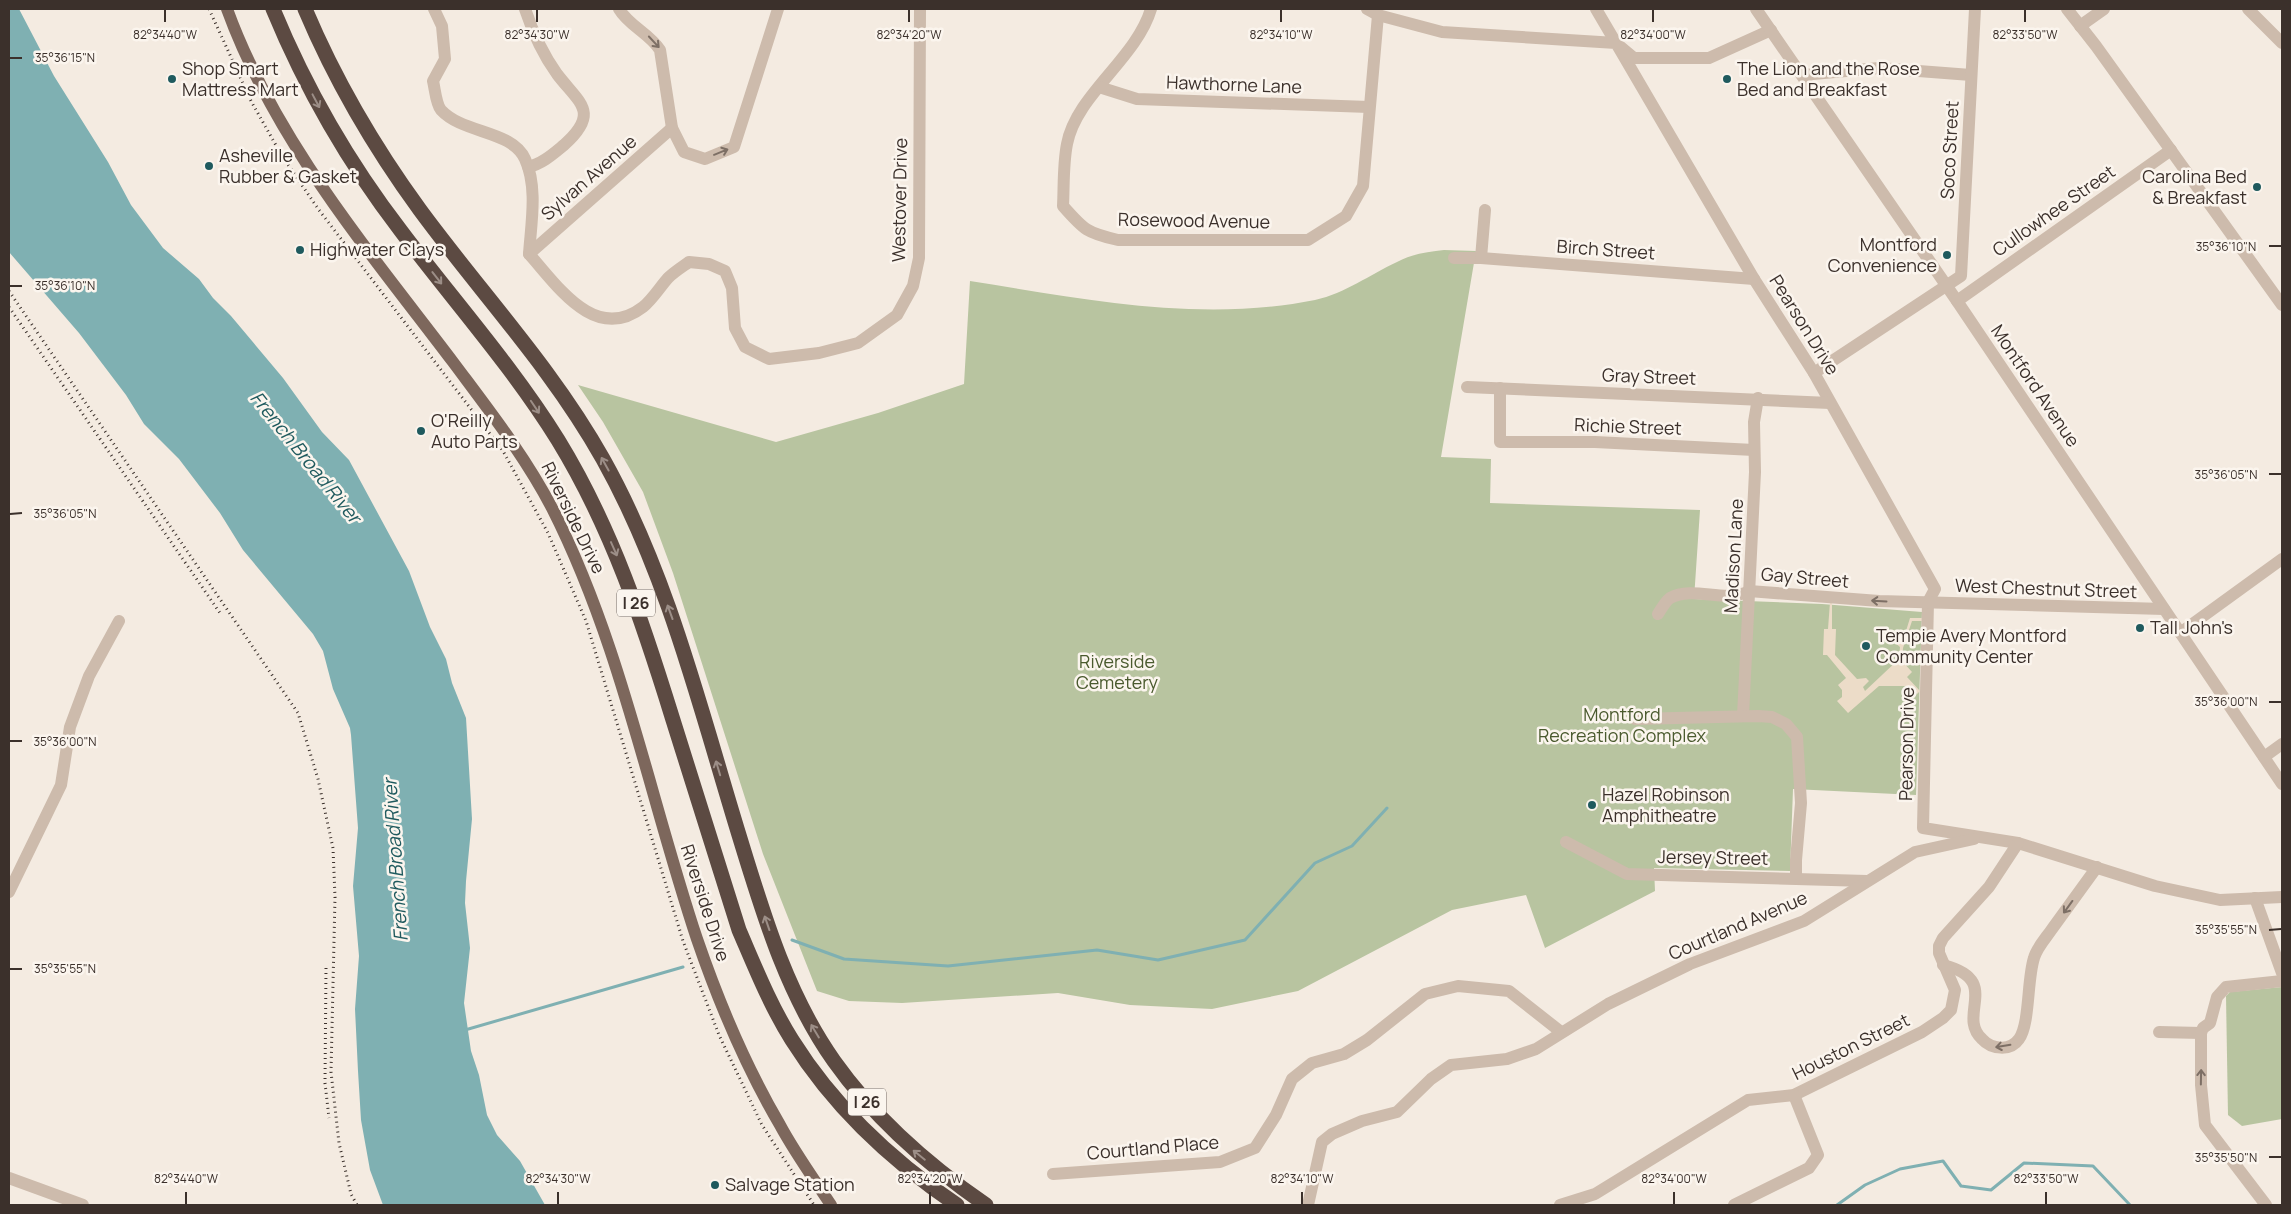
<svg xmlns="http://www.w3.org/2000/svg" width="2291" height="1214" font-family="Manrope,sans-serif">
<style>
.green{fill:#b8c4a0}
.plaza{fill:#ecdcc8}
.water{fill:#7fb0b2}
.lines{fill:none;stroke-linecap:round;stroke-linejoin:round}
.stream{stroke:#7fb0b2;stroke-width:3}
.minor{stroke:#cdbbac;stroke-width:12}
.major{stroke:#7d675c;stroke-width:12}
.highway{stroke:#5c4a42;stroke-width:15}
.rail{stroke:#3b302b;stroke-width:3;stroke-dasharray:1 4;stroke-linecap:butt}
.oneway{stroke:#7d6f65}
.oneway2{stroke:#9c8e87}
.ticks{fill:none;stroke:#3b302b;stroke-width:2}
.poi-dot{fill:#1f5a5e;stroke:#fbf5ee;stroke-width:2}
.labels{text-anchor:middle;stroke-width:5;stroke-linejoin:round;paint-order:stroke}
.shield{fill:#fbf5ee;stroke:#756b66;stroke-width:1}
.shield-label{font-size:16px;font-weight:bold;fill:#3b302b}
.poi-label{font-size:18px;fill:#3b302b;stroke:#fbf5ee;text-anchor:start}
.street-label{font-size:18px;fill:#3b302b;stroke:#fbf5ee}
.park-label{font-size:18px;fill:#4a5a2e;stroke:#fbf5ee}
.water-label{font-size:19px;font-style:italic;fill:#1f5a5e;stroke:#fbf5ee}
.ticks-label{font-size:12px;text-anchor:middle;fill:#3b302b;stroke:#fbf5ee;stroke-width:5;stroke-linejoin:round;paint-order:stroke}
</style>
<rect width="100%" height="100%" fill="#f4ebe1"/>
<g class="green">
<path d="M1444,250L1476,251L1441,457L1491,459L1490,503L1700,510L1694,599L1822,604L1922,612L1916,795L1793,789L1790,871L1654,868L1655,891L1545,948L1526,895L1452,910L1298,991L1212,1009L1130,1005L1058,993L902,1003L849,1001L817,991L763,854L673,573L643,492L603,422L578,385L776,442L878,413L964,384L970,281C1083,299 1200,323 1315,300C1346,293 1369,275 1397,262C1411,254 1428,252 1444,250Z"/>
<path d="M2282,987V1119L2242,1126L2228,1115L2226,996L2230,992Z"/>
</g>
<path class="plaza" d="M1832,601V629H1836L1835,655L1857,679L1866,678L1869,681L1863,687L1865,691L1899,659L1900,647L1893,641L1895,638L1902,644L1910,618H1922V621H1912L1903,648L1902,661L1912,672L1907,677L1920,691L1917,694L1909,686H1879L1848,713L1837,701L1842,697V690L1838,685L1846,678L1827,655H1823L1824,629H1828L1830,602Z"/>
<path class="water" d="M9,9H19L54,76L108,162L131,205L163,248L199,279L213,298L231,316L283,378L322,432L349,460L409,571L430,627L446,659L452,683L466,718L472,819L466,881L465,903L470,948L464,1003L471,1051L479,1075L487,1115L497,1135L520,1161L545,1205H383L370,1170L361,1120L358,1071L355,1009L359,956L353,886L358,828L351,735L350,728L333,689L323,651L313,634L243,550L220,513L179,459L144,424L126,395L79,333L9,252Z"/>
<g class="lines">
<g class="stream">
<path d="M792,940L844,959L948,966L1097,950L1158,960L1245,940L1315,863L1352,846L1387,808"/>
<path d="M465,1030L683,967"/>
<path d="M1837,1205L1865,1185L1900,1169L1943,1161L1961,1186L1991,1190L2024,1163L2093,1166L2130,1205"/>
</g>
<g class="minor">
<path d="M434,9L442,26L445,59L433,81C435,89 436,104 441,110C463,134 512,130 525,159C538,187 531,224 529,254C557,285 595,344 643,307C652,300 660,287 668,278C674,272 682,267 689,262L709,264L725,271L732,288L735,328L745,347L769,359L819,353L858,343L897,315L913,286L919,258L920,9"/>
<path d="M525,9C532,30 544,56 557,74C579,103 601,112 564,145C553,154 542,164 528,167"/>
<path d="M619,9C629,26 649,33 660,50L672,128L684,152L705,159L734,147L778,9"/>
<path d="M1151,9C1136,59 1076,95 1067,144C1063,164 1064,186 1063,206C1084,230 1087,233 1118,240H1308L1346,216L1363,186L1378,15"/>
<path d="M1367,9L1378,15L1442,32L1616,43L1754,279L1814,373L1935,589L1928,602L1923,828L2018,843L2155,886L2220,900L2282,897"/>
<path d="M1596,9L1616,43L1634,58H1709L1771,30"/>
<path d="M1756,9L1957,301L2282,784"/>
<path d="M2067,9L2096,46L2282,305"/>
<path d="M2248,9L2282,43"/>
<path d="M2080,26L2104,9"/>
<path d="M1802,75L1879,68L1971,75"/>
<path d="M1099,87L1137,99L1369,107"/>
<path d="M529,254L672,128"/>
<path d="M1454,258H1481L1754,279"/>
<path d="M1481,258L1485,210"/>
<path d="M1957,301L2171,150"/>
<path d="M1814,373L1961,276L1975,9"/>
<path d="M1467,387L1830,403"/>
<path d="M1500,388V442H1595L1754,450"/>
<path d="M1658,614C1661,609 1666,601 1670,598C1694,585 1725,604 1749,591L1879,601L2164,609"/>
<path d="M2180,633L2282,559"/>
<path d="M1743,716L1755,472L1754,422L1758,398"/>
<path d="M1635,719L1758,716L1772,717L1786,724L1797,737L1801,803L1796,860V878"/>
<path d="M2264,757L2282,744"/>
<path d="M1566,842L1627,874L1867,881"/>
<path d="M9,892L61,785L70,727L89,676L119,621"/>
<path d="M2255,898L2282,973"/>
<path d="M1943,965C2003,980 1956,1015 1982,1039C1991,1049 2010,1052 2019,1039C2030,1024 2027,979 2034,958C2037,947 2046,938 2052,929C2067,908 2082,888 2097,867"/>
<path d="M2159,1032L2201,1033"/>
<path d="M1053,1174L1220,1162L1255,1148L1276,1115L1292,1079L1312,1063L1344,1054L1367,1040L1425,994L1458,986L1509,991L1561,1032"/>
<path d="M9,1178L83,1205"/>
<path d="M1308,1205L1322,1142L1332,1134L1362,1121L1397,1112L1431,1079L1451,1065L1507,1059L1536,1049L1608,1004L1690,964L1804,921L1915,852L1974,839"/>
<path d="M1560,1205L1595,1194L1748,1100L1794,1095L1922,1032L1943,1018L1951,1010L1955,990L1939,953V946L1943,938L1989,887L2018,843"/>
<path d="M1734,1205L1809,1168L1818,1155L1794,1095"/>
<path d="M2266,1205L2205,1125L2201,1085V1033L2203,1028L2210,1023L2217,997L2226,987L2282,981"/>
</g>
<path class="major" d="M227,9C275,141 369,251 453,362C488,409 525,456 552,508C621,644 649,795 697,939C719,1003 746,1067 780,1125C795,1153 814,1179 831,1205"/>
<g class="highway">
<path d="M273,9C306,89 348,162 401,231C453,300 512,366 558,440C612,528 643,623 673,720C695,790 717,860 739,930C755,967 770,1005 792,1040C834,1107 892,1161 957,1205"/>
<path d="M305,9C335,80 374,147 420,210C481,293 552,368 603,459C668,575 700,708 739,835C763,913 786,993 834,1061C875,1119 928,1165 986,1205"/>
</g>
<g class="rail">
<path d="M209,9L251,101L282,156L319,210L503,451L548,533L586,621L683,941L719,1035L762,1125L814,1205"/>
<path d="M9,291L298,713L318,779L333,848L335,897L331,1072L339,1143L351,1194L357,1205"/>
<path d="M9,307L220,613"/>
<path d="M326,968L325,1083L329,1118"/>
</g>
</g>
<defs><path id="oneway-shaft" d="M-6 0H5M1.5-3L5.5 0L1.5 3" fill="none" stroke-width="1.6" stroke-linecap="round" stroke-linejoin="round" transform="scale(1.25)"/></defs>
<g class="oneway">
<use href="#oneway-shaft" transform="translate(654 42) rotate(47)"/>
<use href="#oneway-shaft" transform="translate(721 152) rotate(-22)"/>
<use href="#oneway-shaft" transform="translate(1879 601) rotate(-177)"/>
<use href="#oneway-shaft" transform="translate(2068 907) rotate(126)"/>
<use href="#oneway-shaft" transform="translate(2003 1046) rotate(171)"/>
<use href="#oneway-shaft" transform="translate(2201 1077) rotate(-89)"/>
</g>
<g class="oneway2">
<use href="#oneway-shaft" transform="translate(316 101) rotate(62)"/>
<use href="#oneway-shaft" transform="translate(437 278) rotate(52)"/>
<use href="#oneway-shaft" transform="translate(535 407) rotate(56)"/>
<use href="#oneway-shaft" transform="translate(605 464) rotate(-119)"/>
<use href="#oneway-shaft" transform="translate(614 549) rotate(66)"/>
<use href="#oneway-shaft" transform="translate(670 612) rotate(-110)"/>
<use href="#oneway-shaft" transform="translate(718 768) rotate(-107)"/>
<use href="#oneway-shaft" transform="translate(767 923) rotate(-109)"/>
<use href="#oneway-shaft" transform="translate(815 1031) rotate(-121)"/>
<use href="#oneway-shaft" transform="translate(919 1155) rotate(-141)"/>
</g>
<path class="ticks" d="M165,10V22M537,10V22M909,10V22M1281,10V22M1653,10V22M2025,10V22M10,58H22M2269,246H2281M10,286H22M2269,474H2281M10,514L22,513M2269,702H2281M10,741H22M2269,930L2281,929M10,969H22M2269,1157H2281M186,1192V1204M558,1192V1204M930,1192V1204M1302,1192V1204M1674,1192V1204M2046,1192V1204"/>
<g class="poi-dot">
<circle cx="172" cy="79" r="5"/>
<circle cx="1727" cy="79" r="5"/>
<circle cx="209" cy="166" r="5"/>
<circle cx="2257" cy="187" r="5"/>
<circle cx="300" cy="250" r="5"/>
<circle cx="1947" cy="255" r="5"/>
<circle cx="421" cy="431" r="5"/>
<circle cx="2140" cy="628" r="5"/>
<circle cx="1866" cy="646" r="5"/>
<circle cx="1592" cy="805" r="5"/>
<circle cx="715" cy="1185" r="5"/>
</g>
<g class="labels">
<g class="shield">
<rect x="617" y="589.5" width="38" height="27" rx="4"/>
<rect x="848" y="1088.5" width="38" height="27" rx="4"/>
</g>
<g class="shield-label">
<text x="636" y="609">I 26</text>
<text x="867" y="1108">I 26</text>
</g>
<g class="poi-label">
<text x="182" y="75">Shop Smart<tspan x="182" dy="21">Mattress Mart</tspan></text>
<text x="1737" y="75">The Lion and the Rose<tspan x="1737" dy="21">Bed and Breakfast</tspan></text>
<text x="219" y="162">Asheville<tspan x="219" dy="21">Rubber &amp; Gasket</tspan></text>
<text x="2247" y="183" text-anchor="end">Carolina Bed<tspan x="2247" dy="21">&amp; Breakfast</tspan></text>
<text x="1937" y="251" text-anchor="end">Montford<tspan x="1937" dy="21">Convenience</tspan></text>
<text x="310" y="256">Highwater Clays</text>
<text x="431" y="427">O'Reilly<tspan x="431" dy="21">Auto Parts</tspan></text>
<text x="2150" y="634">Tall John's</text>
<text x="1876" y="642">Tempie Avery Montford<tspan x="1876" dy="21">Community Center</tspan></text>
<text x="1602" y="801">Hazel Robinson<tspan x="1602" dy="21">Amphitheatre</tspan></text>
<text x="725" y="1191">Salvage Station</text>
</g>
<g class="street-label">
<text transform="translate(1234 85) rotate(2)" y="6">Hawthorne Lane</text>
<text transform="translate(1950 150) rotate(-87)" y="6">Soco Street</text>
<text transform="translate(589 178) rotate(-41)" y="6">Sylvan Avenue</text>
<text transform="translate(900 200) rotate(-89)" y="6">Westover Drive</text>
<text transform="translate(2054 211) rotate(-35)" y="6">Cullowhee Street</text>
<text transform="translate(1194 221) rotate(1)" y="6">Rosewood Avenue</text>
<text transform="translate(1606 250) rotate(4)" y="6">Birch Street</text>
<text transform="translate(1804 325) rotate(58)" y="6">Pearson Drive</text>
<text transform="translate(1649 377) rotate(2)" y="6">Gray Street</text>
<text transform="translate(2035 386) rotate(56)" y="6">Montford Avenue</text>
<text transform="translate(1628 427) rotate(2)" y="6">Richie Street</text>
<text transform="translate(573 518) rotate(64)" y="6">Riverside Drive</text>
<text transform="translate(1734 556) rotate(-87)" y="6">Madison Lane</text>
<text transform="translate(1805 578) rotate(5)" y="6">Gay Street</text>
<text transform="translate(2046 589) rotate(2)" y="6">West Chestnut Street</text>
<text transform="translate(1907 744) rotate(-89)" y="6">Pearson Drive</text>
<text transform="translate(1713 858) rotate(1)" y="6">Jersey Street</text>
<text transform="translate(705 903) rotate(72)" y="6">Riverside Drive</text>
<text transform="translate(1738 926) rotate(-23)" y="6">Courtland Avenue</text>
<text transform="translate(1851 1047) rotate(-26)" y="6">Houston Street</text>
<text transform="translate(1153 1148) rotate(-5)" y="6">Courtland Place</text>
</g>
<g class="park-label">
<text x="1117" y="668">Riverside<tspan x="1117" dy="21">Cemetery</tspan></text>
<text x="1622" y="721">Montford<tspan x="1622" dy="21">Recreation Complex</tspan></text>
</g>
<g class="water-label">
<text transform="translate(306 457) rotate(51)" y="7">French Broad River</text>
<text transform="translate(395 860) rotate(-94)" y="7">French Broad River</text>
</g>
</g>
<g class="ticks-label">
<text x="165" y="39">82°34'40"W</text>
<text x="537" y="39">82°34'30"W</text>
<text x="909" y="39">82°34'20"W</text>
<text x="1281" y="39">82°34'10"W</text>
<text x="1653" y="39">82°34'00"W</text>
<text x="2025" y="39">82°33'50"W</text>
<text x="65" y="62">35°36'15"N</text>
<text x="2226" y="251">35°36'10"N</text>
<text x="65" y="290">35°36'10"N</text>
<text x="2226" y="479">35°36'05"N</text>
<text x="65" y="518">35°36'05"N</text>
<text x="2226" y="706">35°36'00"N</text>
<text x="65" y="746">35°36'00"N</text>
<text x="2226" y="934">35°35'55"N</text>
<text x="65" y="973">35°35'55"N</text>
<text x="2226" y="1162">35°35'50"N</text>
<text x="186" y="1183">82°34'40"W</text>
<text x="558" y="1183">82°34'30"W</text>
<text x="930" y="1183">82°34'20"W</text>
<text x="1302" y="1183">82°34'10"W</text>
<text x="1674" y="1183">82°34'00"W</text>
<text x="2046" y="1183">82°33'50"W</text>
</g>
<rect width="2291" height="1214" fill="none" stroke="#3b302b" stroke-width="20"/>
</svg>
